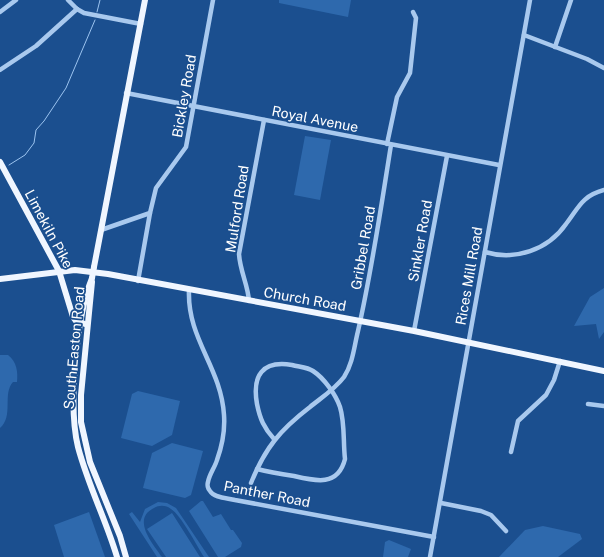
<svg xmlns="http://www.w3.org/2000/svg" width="604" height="557" font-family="'Public Sans',sans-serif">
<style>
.green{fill:#2e69ad}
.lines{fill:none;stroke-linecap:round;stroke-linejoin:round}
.stream{stroke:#9cc4f0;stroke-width:1}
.minor{stroke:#a9c9ee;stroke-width:4.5}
.major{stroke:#f0f6ff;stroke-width:6}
.major-bridge{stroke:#f0f6ff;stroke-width:6}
.labels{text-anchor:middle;stroke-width:3.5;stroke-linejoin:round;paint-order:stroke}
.street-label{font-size:14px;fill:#fff;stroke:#1b4f8f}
</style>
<rect width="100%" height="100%" fill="#1b4f8f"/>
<g class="green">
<path d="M279,0H351L348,17L279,3Z"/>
<path d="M305,136L331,140L320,200L294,195Z"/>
<path d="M604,288V332L599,339L596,324L574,326L590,297Z"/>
<path d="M0,355H8C17,362 18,372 17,382H13C2,394 14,416 0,428Z"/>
<path d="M138,391L180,401L172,435L152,446L121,438L132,394Z"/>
<path d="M172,443L203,451L191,495L185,498L143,488L152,453Z"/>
<path d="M201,501H203L213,517L221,514L231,530H233L242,543L241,547L225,557H218L189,511Z"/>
<path d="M158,502L167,503L176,508L209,557H204C197,546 181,515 171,509C166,505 159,505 154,508C131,519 153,544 162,557H157L129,514L132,512L140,522L145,509Z"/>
<path d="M89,512L105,557H64L54,525Z"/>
<path d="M172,513L200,557H201H166L147,529Z"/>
<path d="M543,526L580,534L582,539L558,557H499L525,530Z"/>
<path d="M389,540L411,549L408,557H383L385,542Z"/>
</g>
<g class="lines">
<g class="stream">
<path d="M97,12L100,0"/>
<path d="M9,165L25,155L34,143L36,130L44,121L66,88L95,20"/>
</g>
<g class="minor">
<path d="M68,0L77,9L84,13L141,24"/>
<path d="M0,12L16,0"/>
<path d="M524,35L587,59L604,68"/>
<path d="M555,47L571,0"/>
<path d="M0,70L36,46L77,9"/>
<path d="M126,93L499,165"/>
<path d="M387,144L397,97L410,73L416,18L413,12"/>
<path d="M101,230L150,213"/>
<path d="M485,252C515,261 548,250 566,224C579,207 582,196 604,190"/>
<path d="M138,281L150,213L156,188L186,147L213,0"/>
<path d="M189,290C187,339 221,367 224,415C225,429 222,446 217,460C215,467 209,475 208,482C207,485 208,489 210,491C214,498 227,498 235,500L434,537"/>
<path d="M249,301C248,285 240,271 239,254L264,120"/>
<path d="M414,331L447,156"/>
<path d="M588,404L604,406"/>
<path d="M511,452L518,421L546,395L554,380L560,361"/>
<path d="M257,469C269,472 281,474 294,476C315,481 338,487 345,459C343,442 345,423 340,407C336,395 324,378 313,371C307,367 299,367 292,365C262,360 252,376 257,404C260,419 264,428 274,439"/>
<path d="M251,483C265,448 280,430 310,407C321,398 335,389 344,377C353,363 354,347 358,331C372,270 381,207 391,145"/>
<path d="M441,503L481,511L491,515L506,531"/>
<path d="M430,557L530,0"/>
</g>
<g class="major">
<path d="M0,162L59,271L73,317L76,321L85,324"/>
<path d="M94,267L145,0"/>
<path d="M92,278C76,318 68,406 78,447C88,485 106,520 117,557"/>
<path d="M0,279L75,270L108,274L414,331L604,371"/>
<path d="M92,282L81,395V422L90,462L120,536L126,557"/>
</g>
<path class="major-bridge" d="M92,278L94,267"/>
</g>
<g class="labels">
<g class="street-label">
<text transform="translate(184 96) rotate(-80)" y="5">Bickley Road</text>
<text transform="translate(315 119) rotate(11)" y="5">Royal Avenue</text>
<text transform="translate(237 209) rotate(-81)" y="5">Mulford Road</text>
<text transform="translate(49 229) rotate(62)" y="5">Limekiln Pike</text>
<text transform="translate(420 241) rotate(-80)" y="5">Sinkler Road</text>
<text transform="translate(363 248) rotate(-80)" y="5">Gribbel Road</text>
<text transform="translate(469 276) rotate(-80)" y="5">Rices Mill Road</text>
<text transform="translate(305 299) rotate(10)" y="5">Church Road</text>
<text transform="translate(74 348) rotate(-85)" y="5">South Easton Road</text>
<text transform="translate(267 494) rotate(11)" y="5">Panther Road</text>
</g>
</g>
</svg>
